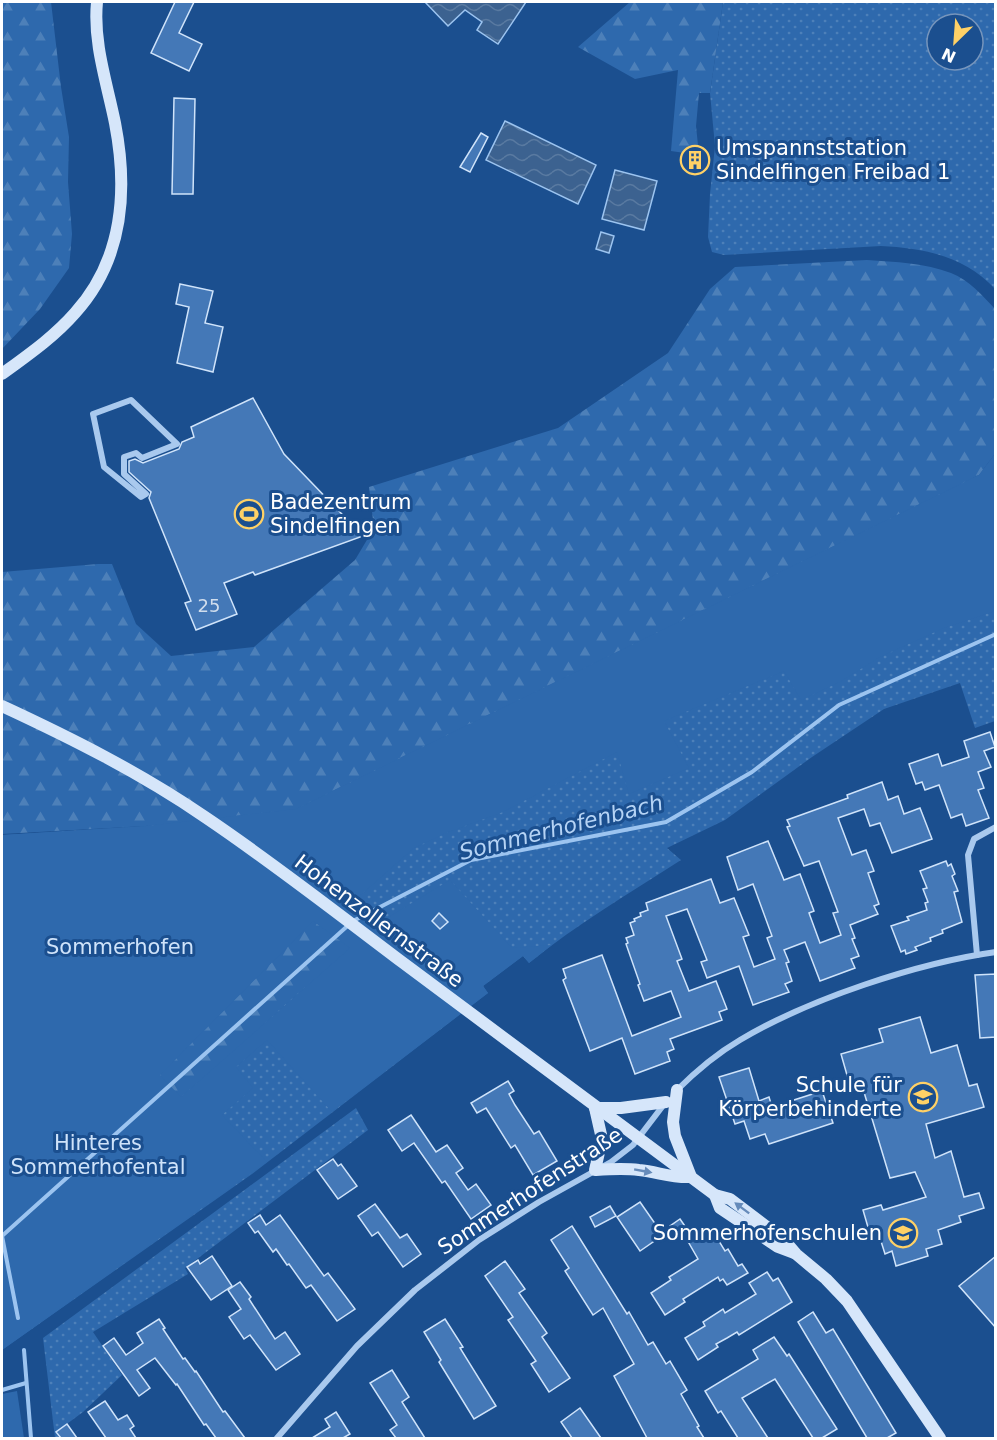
<svg xmlns="http://www.w3.org/2000/svg" width="997" height="1440" font-family="'DejaVu Sans',sans-serif">
<style>
.grass{fill:url(#grass-dots);fill-rule:evenodd}
.forest{fill:url(#forest-firs)}
.park{fill:#2e69ad;fill-rule:evenodd}
.water{fill:url(#water-waves);stroke:#9cc4f0;stroke-width:1.5}
.lines{fill:none;stroke-linecap:round;stroke-linejoin:round}
.stream{stroke:#9cc4f0;stroke-width:4}
.building{fill:#4478b7;stroke:#cfe3fa;stroke-width:1.5}
.street{stroke:#a9c9ee;stroke-width:6}
.secondary{stroke:#d6e6fa;stroke-width:12}
.oneway{fill:#668bba}
.labels{text-anchor:middle;stroke-width:6;stroke-linejoin:round;paint-order:stroke}
.number-label{font-size:18px;fill:#d0dded}
.poi-label{font-size:21px;fill:#fff;stroke:#1b4f8f;text-anchor:start}
.street-label{font-size:21px;fill:#fff;stroke:#1b4f8f}
.park-label{font-size:21px;fill:#cfe3fa;stroke:#1b4f8f}
.water-label{font-size:22px;font-style:italic;fill:#b5d3f5;stroke:#1b4f8f}
</style>
<defs>
<pattern id="grass-dots" width="8" height="8" patternUnits="userSpaceOnUse" patternTransform="scale(1.5)"><rect width="8" height="8" fill="#2e69ad"/><path d="M2 2h.1M6 6h.1" fill="none" stroke="#4d80b9" stroke-width="1.8" stroke-linecap="round"/></pattern>
<pattern id="forest-firs" width="22" height="20" patternUnits="userSpaceOnUse" patternTransform="scale(1.5)"><rect width="22" height="20" fill="#2e69ad"/><path d="M5 1l3.5 6h-7zM16 11l3.5 6h-7z" fill="#4d80b9"/></pattern>
<pattern id="water-waves" width="16" height="10" patternUnits="userSpaceOnUse" patternTransform="scale(1.5)"><rect width="16" height="10" fill="#3c6290"/><path d="M0 5q4-4 8 0t8 0" fill="none" stroke="#597aa1"/></pattern>
</defs>
<rect width="100%" height="100%" fill="#1b4f8f"/>
<g class="grass">
<path d="M723,2H995V289C965,256 923,248 881,246L724,255L712,252L708,237L710,194L715,146L710,93ZM937,24H973V60H937Z"/>
<path d="M995,454V721L975,728L960,683L884,709L812,757L725,820L667,848L681,860C630,893 577,924 529,963L523,956L483,986L488,993L252,1174L2,1350V835L146,826L979,475Z"/>
<path d="M356,1108L368,1130L185,1268L188,1274L93,1332L122,1375L83,1412L56,1432L61,1438H55L43,1338Z"/>
</g>
<g class="forest">
<path d="M2,2H51L61,87L69,137L68,182L72,234L69,268L40,309L2,349Z"/>
<path d="M630,2H723L710,93H699L696,126L699,155L671,151L678,70L635,79L578,47Z"/>
<path d="M867,260C895,262 925,263 951,273C969,280 983,296 995,309V454L979,475L295,809L146,826L2,834V572L98,564H112L136,624L171,656L254,647L355,560L374,528L369,487L558,428L668,353L710,289L735,267Z"/>
<path d="M313,921L350,947L179,1099L37,1267L38,1323L10,1338L2,1302V1112L8,1100L65,1060L79,1117L152,1083Z"/>
</g>
<g class="park">
<path d="M995,454V611L944,628L880,657L840,682L801,700L784,671L664,721L689,768L629,794L617,752L503,812L446,833L414,848L354,901L382,921L450,880L512,948L552,945L529,963L523,956L483,986L488,993L332,1112L267,1040L236,1067L253,1088L222,1115L267,1162L2,1350V835L146,826L296,809L979,475ZM313,921L350,948L181,1097L160,1075Z"/>
<path d="M17,1391L24,1438H2V1394Z"/>
</g>
<g class="water">
<path d="M425,2H526L498,44L477,30L482,22L465,10L448,26Z"/>
<path d="M505,121L596,165L578,204L486,160Z"/>
<path d="M615,170L657,181L644,230L602,219Z"/>
<path d="M601,232L614,236L609,253L596,249Z"/>
</g>
<g class="lines">
<g class="stream">
<path d="M2,1236L353,921L471,860L666,822L752,772L839,705L996,634"/>
<path d="M2,1236L18,1318"/>
<path d="M24,1350L31,1438"/>
<path d="M2,1390L26,1383"/>
</g>
</g>
<g class="building">
<path d="M175,2H194L179,33L202,44L189,71L151,53Z"/>
<path d="M174,98L195,99L193,194H172Z"/>
<path d="M481,133L488,137L470,172L460,167Z"/>
<path d="M180,284L213,291L205,323L223,327L213,372L177,363L189,307L176,304Z"/>
<path d="M253,398L284,454L363,536L255,575L253,572L224,583L237,614L196,630L185,603L191,601L149,498L151,492L129,472V461L135,459L143,463L179,449L182,442L194,437L191,427Z"/>
<path d="M990,732L995,747L984,751L991,767L978,772L984,788L978,790L989,818L966,826L962,814L951,818L939,785L925,790L922,782L916,784L909,764L938,754L942,766L969,757L964,741Z"/>
<path d="M882,782L888,800L898,796L904,814L920,808L932,839L892,853L880,823L870,826L864,809L838,818L852,855L866,850L874,871L868,873L879,904L874,906L878,914L850,925L855,938L852,939L859,956L851,959L855,968L820,981L805,942L784,950L789,962L786,963L792,981L785,984L789,992L753,1005L739,966L707,978L701,962L707,960L687,909L666,916L682,959L677,961L689,991L716,981L727,1009L719,1012L722,1020L670,1039L674,1049L667,1052L670,1061L635,1074L622,1038L590,1051L563,980L566,978L563,969L602,955L632,1036L681,1017L671,991L644,1001L638,985L640,984L626,944L628,943L626,938L634,935L630,923L635,921L634,919L641,916L640,913L648,910L646,903L711,879L720,903L734,898L749,935L743,937L754,967L775,959L767,938L772,936L753,884L738,890L727,857L768,841L784,880L800,874L814,911L809,913L820,943L841,935L833,913L838,912L819,861L804,866L787,827L790,826L787,820L848,798L847,795Z"/>
<path d="M946,861L948,866L951,864L955,874L952,876L958,891L954,892L962,922L942,930L943,933L930,938L931,941L915,947L917,950L906,954L905,950L901,952L891,926L909,920L907,917L927,910L925,903L928,902L923,889L927,888L920,871Z"/>
<path d="M439,913L448,922L440,929L432,921Z"/>
<path d="M996,974V1037L980,1038L975,975Z"/>
<path d="M920,1017L931,1053L957,1045L969,1086L977,1084L984,1107L926,1124L935,1158L951,1151L964,1197L979,1193L984,1208L959,1216L961,1222L938,1230L942,1244L926,1249L928,1256L896,1266L892,1251L885,1254L880,1238L872,1241L863,1210L881,1205L883,1210L926,1197L915,1172L890,1178L860,1079L849,1082L841,1054L883,1042L879,1029Z"/>
<path d="M749,1068L759,1101L769,1097L772,1107L822,1091L833,1123L769,1144L765,1134L750,1139L744,1121L735,1124L719,1077Z"/>
<path d="M508,1081L514,1091L509,1094L515,1105L534,1134L539,1131L557,1161L533,1175L515,1145L511,1148L486,1108L477,1113L471,1103Z"/>
<path d="M411,1115L436,1152L447,1145L463,1168L456,1173L468,1190L476,1184L491,1205L471,1219L445,1181L442,1183L414,1143L402,1151L388,1130Z"/>
<path d="M333,1159L338,1166L341,1164L357,1186L338,1199L317,1170Z"/>
<path d="M640,1202L663,1235L640,1251L617,1217Z"/>
<path d="M375,1204L400,1238L407,1234L421,1254L403,1267L378,1232L372,1236L358,1216Z"/>
<path d="M610,1206L616,1216L595,1227L590,1217Z"/>
<path d="M260,1215L266,1225L280,1215L324,1276L328,1273L355,1309L337,1321L311,1285L306,1288L289,1264L287,1265L276,1249L273,1252L258,1231L255,1233L248,1223Z"/>
<path d="M680,1219L687,1229L677,1236L670,1226Z"/>
<path d="M572,1226L627,1314L629,1312L648,1345L653,1342L666,1364L670,1361L687,1390L681,1394L699,1426L697,1427L704,1438H647L614,1376L634,1364L603,1308L593,1315L565,1271L569,1268L551,1240Z"/>
<path d="M702,1228L708,1237L714,1233L725,1251L728,1249L738,1266L742,1264L748,1273L727,1285L723,1279L720,1281L718,1277L683,1299L685,1302L665,1315L651,1293L671,1280L669,1277L698,1259L686,1238Z"/>
<path d="M212,1256L232,1286L211,1300L187,1267L198,1260L200,1264Z"/>
<path d="M996,1256V1328L959,1286Z"/>
<path d="M505,1261L525,1289L519,1293L547,1333L542,1337L570,1378L549,1392L531,1364L536,1361L508,1320L513,1317L485,1276Z"/>
<path d="M767,1272L773,1281L778,1278L792,1302L739,1335L737,1332L727,1338L716,1344L718,1347L698,1360L685,1338L705,1326L703,1322L723,1309L725,1313L756,1294L749,1283Z"/>
<path d="M240,1282L251,1297L249,1299L275,1339L285,1332L300,1354L276,1370L250,1335L244,1339L229,1317L241,1309L228,1290Z"/>
<path d="M813,1312L826,1333L833,1329L896,1433L887,1438H867L798,1322Z"/>
<path d="M159,1319L165,1328L163,1329L183,1359L185,1358L195,1372L196,1371L223,1412L225,1411L245,1438H216L206,1424L204,1425L177,1384L176,1385L155,1358L137,1370L150,1388L139,1396L103,1346L114,1338L126,1355L143,1343L137,1333Z"/>
<path d="M445,1319L463,1347L460,1348L496,1406L474,1419L439,1362L441,1360L424,1332Z"/>
<path d="M774,1337L787,1356L789,1354L837,1429L822,1438H813L775,1379L742,1398L768,1438H738L721,1411L718,1413L705,1391L758,1359L753,1350Z"/>
<path d="M392,1370L409,1397L402,1402L425,1438H396L390,1430L397,1425L370,1383Z"/>
<path d="M105,1401L118,1420L127,1415L134,1426L130,1429L136,1438H106L88,1412Z"/>
<path d="M580,1408L601,1438H572L561,1422Z"/>
<path d="M336,1412L350,1434L343,1438H312L330,1427L325,1419Z"/>
<path d="M67,1424L77,1438H61L56,1432Z"/>
</g>
<g class="lines">
<g class="street">
<path d="M131,400L177,444L142,458L136,453L124,457V474L146,494L141,497L104,467L93,414Z"/>
<path d="M977,955L968,855L974,839L996,827"/>
<path d="M676,1091C695,1072 716,1054 740,1040C809,999 917,963 996,952"/>
<path d="M277,1438L357,1346L415,1290L479,1240L539,1202L611,1162L633,1145L665,1103"/>
</g>
<g class="secondary">
<path d="M2,374C28,355 54,337 75,313C123,260 128,190 115,123C107,83 93,43 97,2"/>
<path d="M2,706C71,738 141,773 205,817C272,862 337,913 402,962C506,1040 610,1118 715,1195L730,1199L784,1240L796,1254L826,1279L847,1301L940,1438"/>
<path d="M677,1090L673,1122L675,1136L691,1177"/>
<path d="M595,1108L602,1139L595,1170C610,1169 624,1168 639,1170C659,1172 670,1178 691,1177"/>
<path d="M595,1108H621L666,1102"/>
<path d="M715,1195L720,1208L778,1247L794,1253"/>
</g>
</g>
<defs><path id="oneway-solid" d="M-6-.8H1V-3.2L6.5 0L1 3.2V.8H-6Z" transform="scale(1.5)"/></defs>
<g class="oneway">
<use href="#oneway-solid" transform="translate(643 1171) rotate(10)"/>
<use href="#oneway-solid" transform="translate(742 1208) rotate(-143)"/>
</g>
<defs>
<g id="building-ring" transform="scale(1.5)"><circle r="9.5" fill="#1b4f8f" stroke="#ffd166" stroke-width="1.5"/><path d="M-4-6H4V6H1V3H-1V6H-4ZM-2.5-4.3h1.7v1.8h-1.7ZM.8-4.3h1.7v1.8H.8ZM-2.5-1h1.7V.8h-1.7ZM.8-1h1.7V.8H.8Z" fill="#ffd166"/></g>
<g id="stadium-ring" transform="scale(1.5)"><circle r="9.5" fill="#1b4f8f" stroke="#ffd166" stroke-width="1.5"/><path d="M0-5a6.5 5 0 1 0 0 10a6.5 5 0 1 0 0-10ZM-3.5-1.8h7v3.6h-7Z" fill="#ffd166"/></g>
<g id="school-ring" transform="scale(1.5)"><circle r="9.5" fill="#1b4f8f" stroke="#ffd166" stroke-width="1.5"/><path d="M0-5L7-2L0 1L-7-2ZM-4 1L0 2.5L4 1V4Q0 6-4 4Z" fill="#ffd166"/></g>
</defs>
<g fill-rule="evenodd">
<use href="#building-ring" x="695" y="160"/>
<use href="#stadium-ring" x="249" y="514"/>
<use href="#school-ring" x="923" y="1097"/>
<use href="#school-ring" x="903" y="1233"/>
</g>
<g class="labels">
<g class="number-label">
<text x="209" y="612">25</text>
</g>
<g class="poi-label">
<text x="716" y="155">Umspannststation<tspan x="716" dy="24">Sindelfingen Freibad 1</tspan></text>
<text x="270" y="509">Badezentrum<tspan x="270" dy="24">Sindelfingen</tspan></text>
<text x="902" y="1092" text-anchor="end">Schule für<tspan x="902" dy="24">Körperbehinderte</tspan></text>
<text x="882" y="1240" text-anchor="end">Sommerhofenschulen</text>
</g>
<g class="street-label">
<text transform="translate(379 921) rotate(37)" y="7">Hohenzollernstraße</text>
<text transform="translate(530 1191) rotate(-33)" y="7">Sommerhofenstraße</text>
</g>
<g class="park-label">
<text x="120" y="954">Sommerhofen</text>
<text x="98" y="1150">Hinteres<tspan x="98" dy="24">Sommerhofental</tspan></text>
</g>
<g class="water-label">
<text transform="translate(561 827) rotate(-14)" y="8">Sommerhofenbach</text>
</g>
</g>
<rect width="997" height="1440" fill="none" stroke="#ffffff" stroke-width="6"/>
<g transform="translate(955 42) rotate(205)"><circle r="28" fill="#1b4f8f" stroke="#7695bc" stroke-width="1.5"/>
<path d="M0-4.5L10 22L0 15L-10 22Z" fill="#ffd166"/>
<text y="-9" font-size="16" font-weight="bold" text-anchor="middle" fill="#ffffff">N</text>
</g>
</svg>
